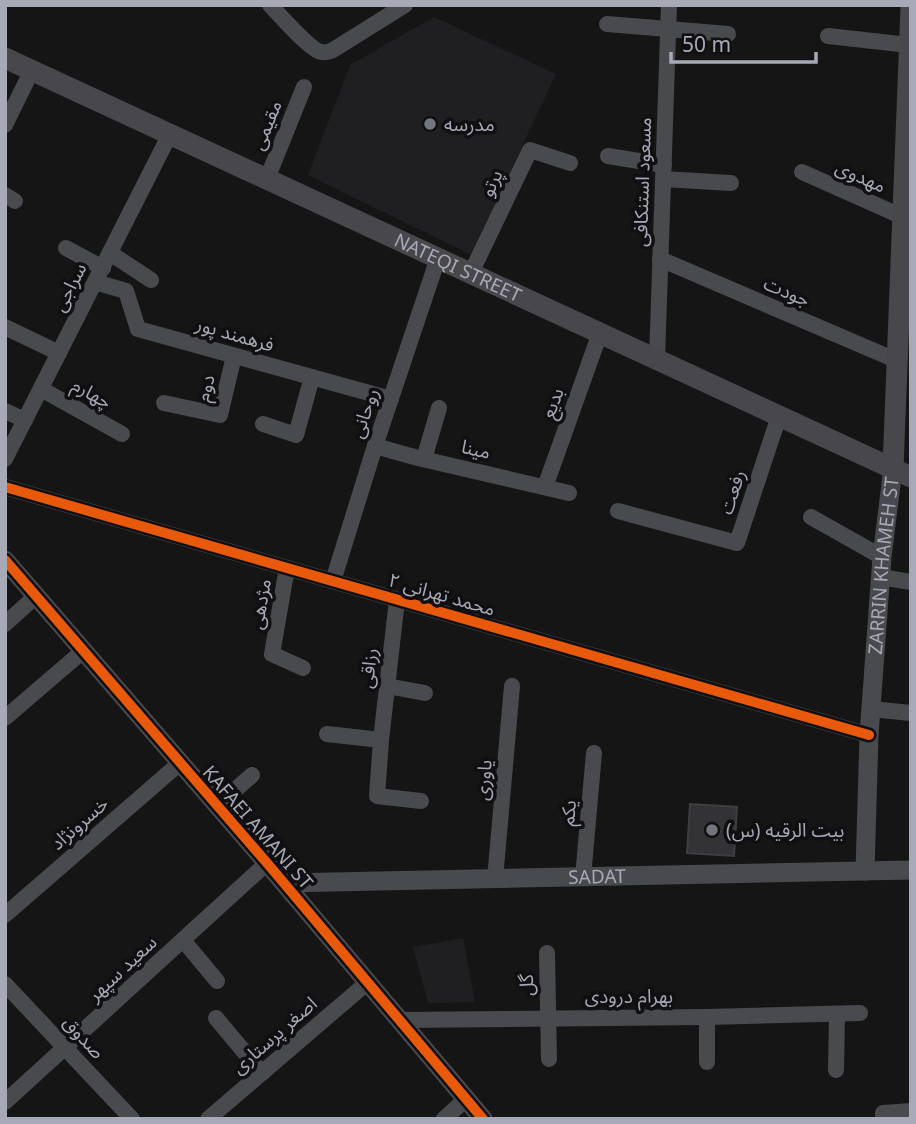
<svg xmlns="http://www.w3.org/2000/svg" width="916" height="1124" font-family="'Noto Sans','Noto Sans Arabic',sans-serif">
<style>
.built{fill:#1f1f21}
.building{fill:#333335;stroke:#3e3e41;stroke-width:2}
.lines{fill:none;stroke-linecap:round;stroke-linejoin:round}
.minor{stroke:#494a4e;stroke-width:16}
.tertiary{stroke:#494a4e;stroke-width:19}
.secondary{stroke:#48484c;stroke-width:21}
.cycleway-casing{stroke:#100f11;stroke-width:15}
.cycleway{stroke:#e8590c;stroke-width:10}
.poi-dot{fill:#74767e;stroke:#100f11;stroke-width:2.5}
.labels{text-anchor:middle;stroke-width:7;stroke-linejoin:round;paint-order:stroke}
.poi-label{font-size:19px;fill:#a7aab6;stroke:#100f11;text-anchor:start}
.street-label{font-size:19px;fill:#a7aab6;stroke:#100f11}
</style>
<rect width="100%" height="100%" fill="#151515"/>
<g class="built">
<path d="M434,17L556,74L471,255L308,175L350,65Z"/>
<path d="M463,938L475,1002L428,1003L413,947Z"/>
</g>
<path class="building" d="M690,804L737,807L734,856L687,853Z"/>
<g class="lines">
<g class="minor">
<path d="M270,5C280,15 310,50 321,52C327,53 328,52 333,50L405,5"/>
<path d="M607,24L728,34"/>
<path d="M828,36L909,45"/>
<path d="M5,125L32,70"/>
<path d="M608,156L664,165"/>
<path d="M802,172L903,217"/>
<path d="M267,179L304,87"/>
<path d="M663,179L731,183"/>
<path d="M5,195L15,201"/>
<path d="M66,248L103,268"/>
<path d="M110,253L151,280"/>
<path d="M660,259L898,361"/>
<path d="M471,273L530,150L570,163"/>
<path d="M95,282L126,291L138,329L391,399"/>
<path d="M5,327L59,353"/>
<path d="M657,359L669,5"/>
<path d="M41,389L122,434"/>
<path d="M164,403L220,415L234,356"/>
<path d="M5,411L25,420"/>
<path d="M263,424L296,435L312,377"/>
<path d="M375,446L418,458L569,493"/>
<path d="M5,459L170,134"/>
<path d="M424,459L439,408"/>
<path d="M5,487L869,735"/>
<path d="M545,487L600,333"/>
<path d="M618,511L737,543L779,416"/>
<path d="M811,517L882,557"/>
<path d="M287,568L272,654L303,668"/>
<path d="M880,577L911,582"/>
<path d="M333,581L375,446L438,258"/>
<path d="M397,600L381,740L377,796L421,801"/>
<path d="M5,624L36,596"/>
<path d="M387,686L425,693"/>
<path d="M871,709L911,713"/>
<path d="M5,718L83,651"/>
<path d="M327,734L381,740"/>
<path d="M217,806L252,775"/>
<path d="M583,877L594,753"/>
<path d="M495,879L512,686"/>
<path d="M5,915L180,763"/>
<path d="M183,940L217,981"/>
<path d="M547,953L549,1059"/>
<path d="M5,984L132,1119"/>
<path d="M707,1017V1062"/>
<path d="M216,1018L262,1073"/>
<path d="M399,1020L707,1017L860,1013"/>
<path d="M836,1070L837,1014"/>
<path d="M5,1102L267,863"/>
<path d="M208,1119L368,982"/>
<path d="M444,1119L466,1099"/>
<path d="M883,1119V1113L911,1111"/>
</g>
<g class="tertiary">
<path d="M5,560L267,863L483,1119"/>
<path id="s1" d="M865,871L869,735L882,557L893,468"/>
<path id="s2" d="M284,883L911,870"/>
</g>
<g class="secondary">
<path id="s3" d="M5,58L911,477"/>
<path d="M893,468L911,8"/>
</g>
<g class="cycleway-casing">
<g id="cycleway">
<path d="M5,487L869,735"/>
<path d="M5,560L267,863L483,1119"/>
</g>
</g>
<use href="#cycleway" class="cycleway"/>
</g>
<g class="poi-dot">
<circle cx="430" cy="124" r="7"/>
<circle cx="712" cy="830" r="7"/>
</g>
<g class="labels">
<g class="poi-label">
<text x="444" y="131">مدرسه</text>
<text x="726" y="837">بیت الرقیه (س)</text>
</g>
<g class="street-label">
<text transform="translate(266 125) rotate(-68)" y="7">مقیمی</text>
<text transform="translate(861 176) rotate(24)" y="7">مهدوی</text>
<text transform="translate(642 182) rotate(-88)" y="7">مسعود استنکافی</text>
<text transform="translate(491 183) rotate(-65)" y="7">پرتو</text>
<text dy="7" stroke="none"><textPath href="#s3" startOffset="499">NATEQI STREET</textPath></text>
<text transform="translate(69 287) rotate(-63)" y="7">سراجی</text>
<text transform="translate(787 291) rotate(23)" y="7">جودت</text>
<text transform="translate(235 334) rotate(16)" y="7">فرهمند پور</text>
<text transform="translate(205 388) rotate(-76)" y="7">دوم</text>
<text transform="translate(92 393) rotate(29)" y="7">چهارم</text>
<text transform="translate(552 403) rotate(-70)" y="7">بدیع</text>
<text transform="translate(364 413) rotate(-71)" y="7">روحانی</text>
<text transform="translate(476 449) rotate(13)" y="7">مینا</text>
<text transform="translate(732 492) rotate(-72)" y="7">رفعت</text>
<text dy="7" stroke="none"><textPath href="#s1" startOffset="306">ZARRIN KHAMEH ST</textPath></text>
<text transform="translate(442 594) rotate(16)" y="7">محمد تهرانی ۲</text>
<text transform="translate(260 604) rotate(-80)" y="7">مژدهی</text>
<text transform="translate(368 668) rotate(-83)" y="7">رزاقی</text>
<text transform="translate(483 780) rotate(-85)" y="7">یاوری</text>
<text transform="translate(568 813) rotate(-85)" y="7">یکم</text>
<text transform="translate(79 823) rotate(-41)" y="7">خسرونژاد</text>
<text transform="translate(258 827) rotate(49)" y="7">KAFAEI AMANI ST</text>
<text dy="7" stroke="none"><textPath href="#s2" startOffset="313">SADAT</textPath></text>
<text transform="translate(122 968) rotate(-43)" y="7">سعید سپهر</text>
<text transform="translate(526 985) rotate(-91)" y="7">گل</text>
<text x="629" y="1003">بهرام درودی</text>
<text transform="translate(274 1035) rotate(-41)" y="7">اصغر پرستاری</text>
<text transform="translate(84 1037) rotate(47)" y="7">صدوق</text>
</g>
</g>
<rect width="916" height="1124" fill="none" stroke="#a7aab6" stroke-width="14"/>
<path d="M671 52v10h145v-10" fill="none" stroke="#a7aab6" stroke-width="3.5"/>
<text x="682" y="52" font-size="21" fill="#a7aab6" stroke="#100f11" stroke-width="5" paint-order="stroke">50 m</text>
</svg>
